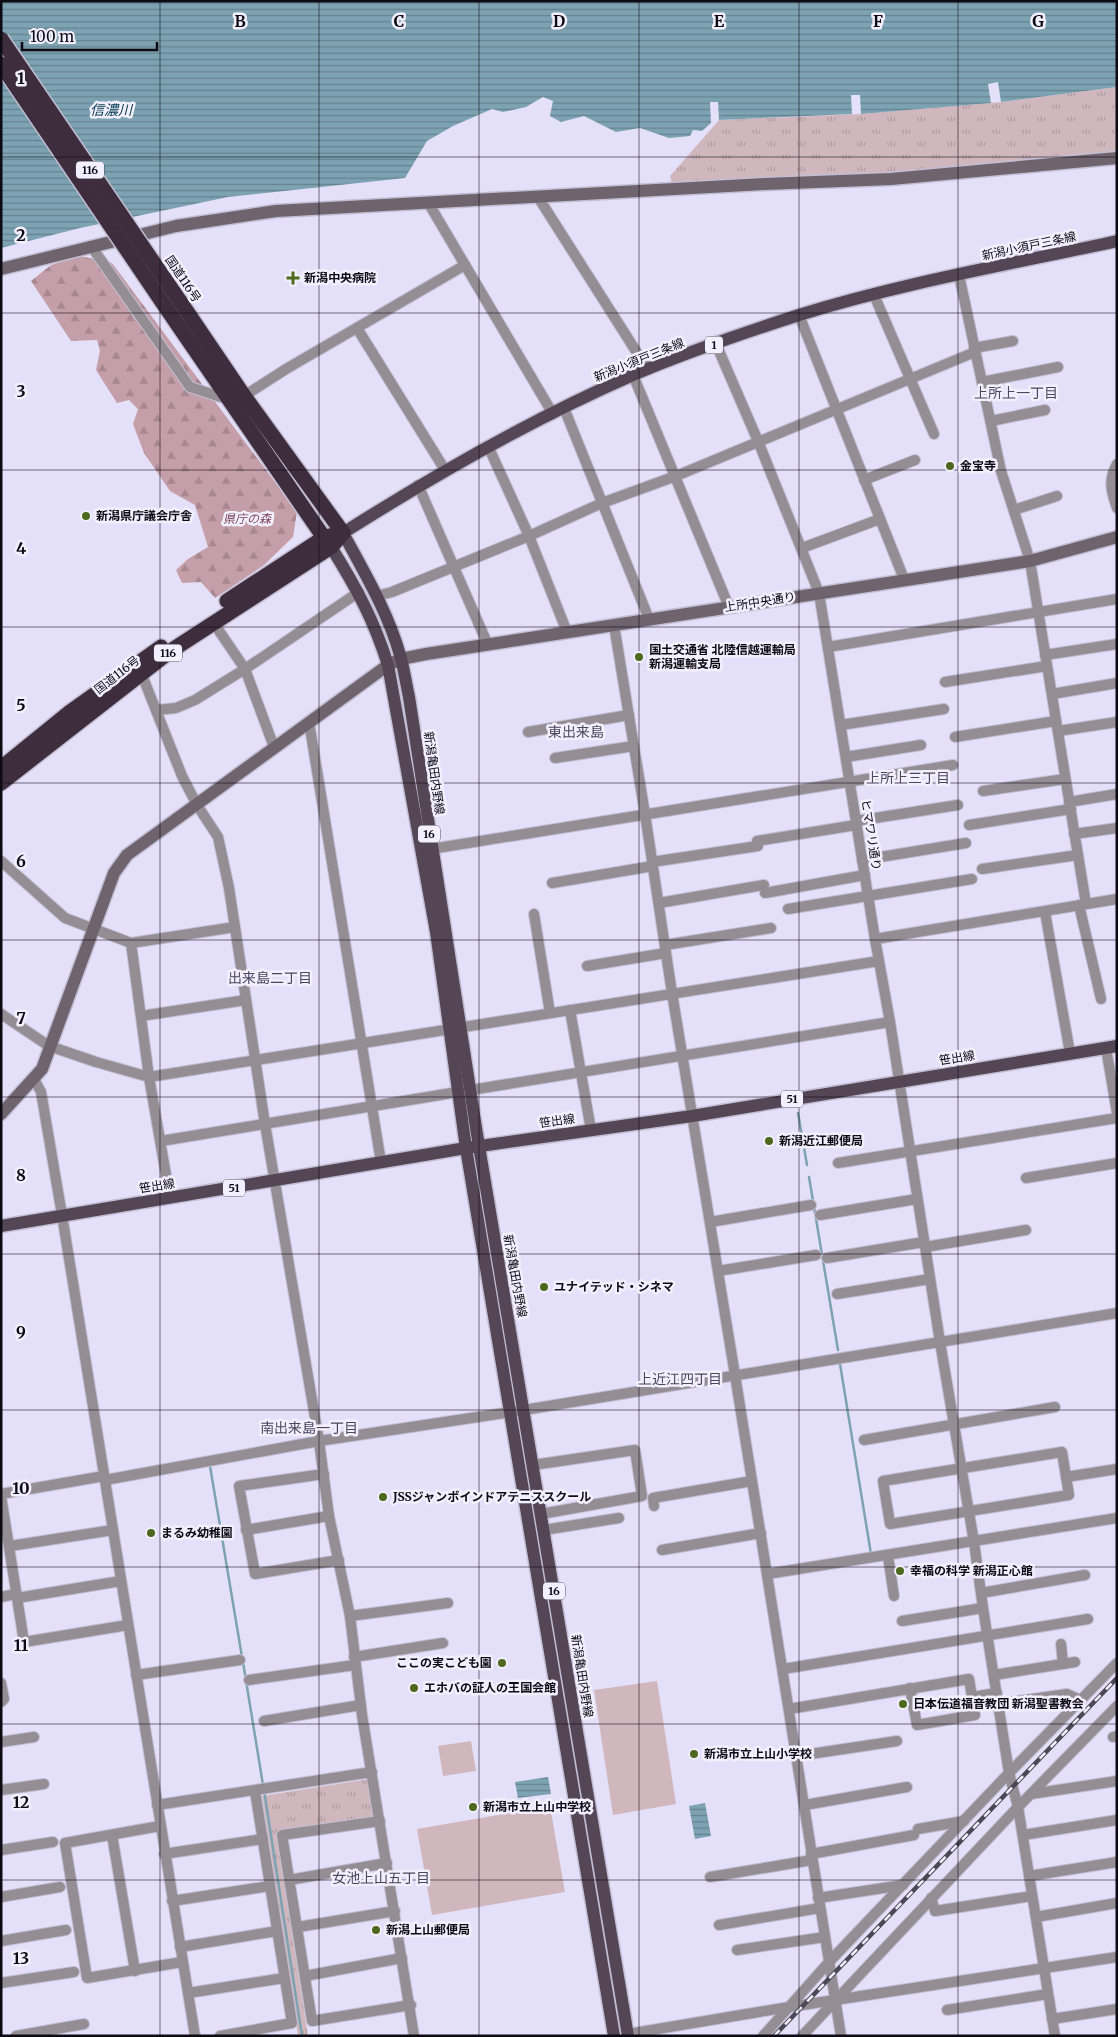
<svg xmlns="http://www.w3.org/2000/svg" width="1118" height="2037" font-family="Merriweather,'Noto Sans JP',serif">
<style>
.grass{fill:#d0b7bd}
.forest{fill:url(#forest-firs)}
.park{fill:url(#park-tufts)}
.water{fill:url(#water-rules)}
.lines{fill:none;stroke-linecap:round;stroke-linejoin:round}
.stream{stroke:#7da2b2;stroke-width:2.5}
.street-casing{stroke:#c2bed4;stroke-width:12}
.secondary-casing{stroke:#c2bed4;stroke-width:15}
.primary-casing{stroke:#c2bed4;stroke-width:15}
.highway-casing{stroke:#c2bed4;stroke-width:18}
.street{stroke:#958d94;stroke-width:10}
.secondary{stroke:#6f636e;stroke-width:12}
.primary{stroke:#544654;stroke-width:12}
.highway{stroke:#3e2e3d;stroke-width:15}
.rail-casing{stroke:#4c4956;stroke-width:4.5}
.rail{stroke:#f2effe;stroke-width:2.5;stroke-dasharray:8;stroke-linecap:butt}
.highway-bridge-casing{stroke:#c2bed4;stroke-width:18;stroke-linecap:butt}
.highway-bridge{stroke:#3e2e3d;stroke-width:15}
.grid{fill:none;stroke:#0c0a12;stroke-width:1;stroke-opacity:0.55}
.poi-dot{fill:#4c691d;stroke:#f2effe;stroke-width:2}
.labels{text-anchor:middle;stroke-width:5;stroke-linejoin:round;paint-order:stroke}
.shield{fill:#f2effe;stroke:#514f59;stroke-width:1}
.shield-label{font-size:11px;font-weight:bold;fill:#0c0a12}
.street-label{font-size:12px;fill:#0c0a12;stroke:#f2effe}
.poi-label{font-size:12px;font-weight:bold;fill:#0c0a12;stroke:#f2effe;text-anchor:start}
.park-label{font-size:12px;font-style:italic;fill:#7a4455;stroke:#f2effe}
.water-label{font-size:14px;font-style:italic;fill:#063d50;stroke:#f2effe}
.neighbourhood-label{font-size:14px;fill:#4b475b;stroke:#f2effe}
.grid-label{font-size:16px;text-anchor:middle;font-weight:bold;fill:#0c0a12;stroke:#f2effe;stroke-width:5;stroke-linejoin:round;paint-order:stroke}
</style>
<defs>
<pattern id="forest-firs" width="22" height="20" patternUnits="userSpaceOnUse" patternTransform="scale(1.25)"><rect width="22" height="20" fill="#c49ea8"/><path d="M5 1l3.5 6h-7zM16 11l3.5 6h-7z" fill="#a78790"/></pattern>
<pattern id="park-tufts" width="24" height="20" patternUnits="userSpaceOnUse" patternTransform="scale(1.25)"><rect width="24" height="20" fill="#d0b7bd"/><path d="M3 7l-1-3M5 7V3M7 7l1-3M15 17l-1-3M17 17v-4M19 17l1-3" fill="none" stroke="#b19ca1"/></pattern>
<pattern id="water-rules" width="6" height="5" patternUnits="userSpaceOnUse" patternTransform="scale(1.25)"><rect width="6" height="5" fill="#7da2b2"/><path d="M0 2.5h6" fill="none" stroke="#65828f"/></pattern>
</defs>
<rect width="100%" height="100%" fill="#e5e0f9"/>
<g class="grass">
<path d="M657,1681L676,1804L613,1815L594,1690Z"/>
<path d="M471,1741L476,1771L443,1776L438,1746Z"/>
<path d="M550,1806L565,1892L432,1915L417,1829Z"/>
</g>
<path class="forest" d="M80,256L112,263L297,512L293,537L264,565L215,598L201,582L182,583L176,570L188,559L208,547L195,505L170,491L144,453L133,424L138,409L129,400L117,403L96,370L100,351L97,340L71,341L31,281L51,265Z"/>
<g class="park">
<path d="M1117,87V155C969,170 821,178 672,184L670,176L719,120L861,114L1001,102Z"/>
<path d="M369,1779L376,1817L277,1833L308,2036H298L262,1796Z"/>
</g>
<g class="water">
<path d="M1,1H1117V87L1001,102L998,82L988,84L991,103L861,114L860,95H851L852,114L719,120L718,102H710L711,123L702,131L693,130L690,136L669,138L640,128L616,132L584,116L561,122L550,116L553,101L543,97L526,107L503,112L492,109L453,126L427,141L405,178L228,197L80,228L1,248Z"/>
<path d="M548,1777L551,1794L518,1798L515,1782Z"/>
<path d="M705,1803L711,1836L695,1839L689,1806Z"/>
</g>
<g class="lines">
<g class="stream">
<path d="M798,1113L807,1165"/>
<path d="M809,1177L838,1350"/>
<path d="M840,1364L871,1554"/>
<path d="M210,1466L242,1657"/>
<path d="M243,1662L263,1785"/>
<path d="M264,1790L302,2036"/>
</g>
<g class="street-casing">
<g id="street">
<path d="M538,197L648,370"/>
<path d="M429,204L553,414"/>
<path d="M91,246L190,387L230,400"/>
<path d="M959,275L1001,471L1030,561L1086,904"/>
<path d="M874,295L934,434"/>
<path d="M799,315L904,579"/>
<path d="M357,328L445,470"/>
<path d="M716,344L758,441L819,593L875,939L890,1022L940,1342L974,1542L983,1608L1009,1773L1018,1807L1055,2036"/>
<path d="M974,348L1013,341"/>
<path d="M633,375L729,607"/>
<path d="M982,382L1058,367"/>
<path d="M244,396L286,369L465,265"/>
<path d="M564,408L649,619"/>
<path d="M991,421L1045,410"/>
<path d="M488,446L529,536L567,632"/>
<path d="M1117,464C1108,480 1111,491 1117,508"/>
<path d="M864,480L915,460"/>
<path d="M418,485L488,645"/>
<path d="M1014,510L1057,496"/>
<path d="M802,548L880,519"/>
<path d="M377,596L392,592L529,536L602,503L676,476L975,352"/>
<path d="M213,622L245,669L274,747"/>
<path d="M614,625L645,814L672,993L735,1375L841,2036"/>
<path d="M828,647L1117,599"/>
<path d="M1045,655L1117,644"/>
<path d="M142,675L182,776L197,805L218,837L229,888L265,1124L319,1441L329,1516L350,1616L362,1715L414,2036"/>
<path d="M945,682L1047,666"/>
<path d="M1052,694L1117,683"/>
<path d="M157,710L176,708L195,700L245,669L359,592"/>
<path d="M309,722L381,1162"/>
<path d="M841,725L944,709"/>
<path d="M1058,731L1117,722"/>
<path d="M528,732L629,715"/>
<path d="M955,737L1056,721"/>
<path d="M846,757L921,745"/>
<path d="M555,758L634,746"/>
<path d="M983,791L1065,779"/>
<path d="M1069,802L1117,794"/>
<path d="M856,821L958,805"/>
<path d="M969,825L1071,809"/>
<path d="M1074,834L1117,828"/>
<path d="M757,841L856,825"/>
<path d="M431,849L953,765"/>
<path d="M862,860L966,843"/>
<path d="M1,861L65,918L131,943L149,1077L170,1198"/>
<path d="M652,862L758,846"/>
<path d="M982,869L1078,855"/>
<path d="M552,883L653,866"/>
<path d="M765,893L865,875"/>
<path d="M659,903L764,885"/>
<path d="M1079,905L1101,999"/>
<path d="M788,909L972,879"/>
<path d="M1045,912L1070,1053"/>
<path d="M534,914L550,1013"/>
<path d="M875,939L1117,899"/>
<path d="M131,943L235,927"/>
<path d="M665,945L771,928"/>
<path d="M587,966L666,953"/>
<path d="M570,1010L591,1130"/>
<path d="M1,1014L49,1046L96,1062L149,1077L879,961"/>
<path d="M141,1016L246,1000"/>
<path d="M1106,1048L1117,1113"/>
<path d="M34,1079L41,1092L62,1215L195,2036"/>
<path d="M471,1090L890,1022"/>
<path d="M161,1141L458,1092"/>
<path d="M838,1163L1117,1118"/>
<path d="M1026,1178L1117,1163"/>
<path d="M820,1215L917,1199"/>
<path d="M710,1222L811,1205"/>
<path d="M925,1247L1026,1230"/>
<path d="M827,1258L924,1242"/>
<path d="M718,1271L816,1255"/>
<path d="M837,1294L930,1279"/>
<path d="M864,1440L1055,1407"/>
<path d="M1062,1452L1069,1495L890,1524L883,1481Z"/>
<path d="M533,1465L635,1450L642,1496L541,1514"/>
<path d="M324,1474L239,1486L255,1574L339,1560"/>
<path d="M1066,1477L1117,1469"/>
<path d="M105,1480L319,1441L524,1410L1117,1313"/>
<path d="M1,1494L104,1476"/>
<path d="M1,1496L24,1642L128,1625"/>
<path d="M654,1506L653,1498L752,1481"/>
<path d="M246,1530L329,1516"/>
<path d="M544,1530L619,1518"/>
<path d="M10,1546L113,1530"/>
<path d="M662,1550L761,1533"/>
<path d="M888,1556L894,1596"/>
<path d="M767,1574L1117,1518"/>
<path d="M981,1593L1085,1575"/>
<path d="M1,1597L16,1594"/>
<path d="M17,1598L121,1581"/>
<path d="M350,1616L448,1603"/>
<path d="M902,1621L983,1608"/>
<path d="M1061,1644L1063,1664"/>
<path d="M354,1657L443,1643"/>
<path d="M783,1669L1088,1619"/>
<path d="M136,1675L240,1660"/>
<path d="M994,1675L1075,1662"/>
<path d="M249,1680L355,1665"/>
<path d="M1,1683L4,1699L1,1702"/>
<path d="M972,1697L997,1693"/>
<path d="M998,1704L1067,1694L1076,1698L1080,1702"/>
<path d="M789,1709L969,1679L975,1715L917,1725L910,1688"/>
<path d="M264,1721L361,1705"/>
<path d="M1113,1737L1117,1736"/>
<path d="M1,1742L34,1737"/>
<path d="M797,1756L897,1741"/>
<path d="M1,1790L44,1784"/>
<path d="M1031,1794L1117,1781"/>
<path d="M157,1805L372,1772"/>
<path d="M805,1805L907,1787"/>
<path d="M380,1821L282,1835L312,2021L411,2005"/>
<path d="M160,1826L65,1843L87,1978L182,1962"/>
<path d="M918,1829L964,1821"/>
<path d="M112,1835L135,1971"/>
<path d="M1023,1835L1117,1820"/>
<path d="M1,1850L53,1842"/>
<path d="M164,1854L263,1839"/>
<path d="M811,1854L914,1835"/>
<path d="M1029,1876L1117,1862"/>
<path d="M710,1877L812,1860"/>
<path d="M289,1880L387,1863"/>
<path d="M1,1897L60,1887"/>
<path d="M818,1898L903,1885"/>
<path d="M931,1898L935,1911L1032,1896"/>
<path d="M172,1901L270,1886"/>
<path d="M1036,1917L1117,1903"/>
<path d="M719,1925L820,1908"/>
<path d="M298,1927L395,1911"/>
<path d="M1,1941L66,1930"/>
<path d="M180,1947L277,1931"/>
<path d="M737,1950L825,1937"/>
<path d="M305,1976L402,1958"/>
<path d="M1,1983L74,1972"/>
<path d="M188,1993L284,1978"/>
<path d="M947,2010L1048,1994"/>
<path d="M1052,2019L1117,2009"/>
<path d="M628,2034L789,2007L829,1962L1009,1773L1117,1663"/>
<path d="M16,2036L84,2024"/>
<path d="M220,2036L292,2023L255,1791"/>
<path d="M763,2036L789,2007L1117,1957"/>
<path d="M802,2036L1017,1808L1117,1706"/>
</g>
</g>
<g class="secondary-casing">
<g id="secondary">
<path d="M1,269L176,226L276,211L765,184L891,179L1117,158"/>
<path d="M1,1114L42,1069L114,873L127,855L388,665L401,659L426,654L1030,561L1117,537"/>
</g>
</g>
<g class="primary-casing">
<g id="primary">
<path d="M331,547C356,587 374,620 388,665L436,932L466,1148L614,2036"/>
<path d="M1,1226L466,1148L692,1116L1117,1046"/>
<path d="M628,2036L477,1134L409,697C406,683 404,669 400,655C388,612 364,572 343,533C436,474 532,419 633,375C687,352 743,333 799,315C902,283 1011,264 1117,241"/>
</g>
</g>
<g class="highway-casing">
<g id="highway">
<path d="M179,300L244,396L343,533"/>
<path d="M167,309L329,545"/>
<path d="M227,601L325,537L343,533"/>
<path d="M1,768L70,712L161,647"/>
<path d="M1,783L169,652L331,547L343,533"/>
</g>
</g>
<use href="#street" class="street"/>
<use href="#secondary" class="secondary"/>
<use href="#primary" class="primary"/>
<use href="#highway" class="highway"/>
<g class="rail-casing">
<path id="rail" d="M774,2036L1117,1678"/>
</g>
<use href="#rail" class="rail"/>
<g class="highway-bridge-casing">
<g id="highway-bridge">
<path d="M1,39L179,300"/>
<path d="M1,64L167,309"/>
</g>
</g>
<use href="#highway-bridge" class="highway-bridge"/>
</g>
<path class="grid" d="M160,1V2036M319,1V2036M479,1V2036M639,1V2036M799,1V2036M958,1V2036M1,157H1117M1,313H1117M1,470H1117M1,627H1117M1,783H1117M1,940H1117M1,1097H1117M1,1254H1117M1,1410H1117M1,1567H1117M1,1724H1117M1,1880H1117"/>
<g class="poi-dot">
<path d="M290.5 270.5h5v5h5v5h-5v5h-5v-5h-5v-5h5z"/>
<circle cx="950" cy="466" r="5"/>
<circle cx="86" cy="516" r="5"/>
<circle cx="639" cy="657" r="5"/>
<circle cx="769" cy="1141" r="5"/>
<circle cx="544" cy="1287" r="5"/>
<circle cx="383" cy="1497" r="5"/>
<circle cx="151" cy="1533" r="5"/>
<circle cx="900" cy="1571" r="5"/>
<circle cx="502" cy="1663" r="5"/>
<circle cx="414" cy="1688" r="5"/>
<circle cx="903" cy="1704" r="5"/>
<circle cx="694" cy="1754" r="5"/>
<circle cx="473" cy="1807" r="5"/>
<circle cx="376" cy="1930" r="5"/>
</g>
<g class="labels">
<g class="shield">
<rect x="76" y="161.5" width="28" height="17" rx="4"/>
<rect x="705" y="336.5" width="18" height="17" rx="4"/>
<rect x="154" y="644.5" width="28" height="17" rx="4"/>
<rect x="418" y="825.5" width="22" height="17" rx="4"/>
<rect x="781" y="1090.5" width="22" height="17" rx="4"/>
<rect x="223" y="1179.5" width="22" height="17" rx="4"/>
<rect x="543" y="1582.5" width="22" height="17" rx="4"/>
</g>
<g class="shield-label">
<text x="90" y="174">116</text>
<text x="714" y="349">1</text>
<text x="168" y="657">116</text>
<text x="429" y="838">16</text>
<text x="792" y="1103">51</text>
<text x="234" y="1192">51</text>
<text x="554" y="1595">16</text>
</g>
<g class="street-label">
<text transform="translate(1029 246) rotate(-12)" y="4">新潟小須戸三条線</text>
<text transform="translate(183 279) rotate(56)" y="4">国道116号</text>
<text transform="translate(639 360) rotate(-22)" y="4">新潟小須戸三条線</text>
<text transform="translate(760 602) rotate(-9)" y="4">上所中央通り</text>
<text transform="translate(117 675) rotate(-38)" y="4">国道116号</text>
<text transform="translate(434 773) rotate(82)" y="4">新潟亀田内野線</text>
<text transform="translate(871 835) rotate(81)" y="4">ヒマワリ通り</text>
<text transform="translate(957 1058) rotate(-9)" y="4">笹出線</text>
<text transform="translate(557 1121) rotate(-8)" y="4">笹出線</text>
<text transform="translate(157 1186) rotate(-9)" y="4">笹出線</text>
<text transform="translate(515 1276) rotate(80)" y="4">新潟亀田内野線</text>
<text transform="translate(582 1676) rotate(81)" y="4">新潟亀田内野線</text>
</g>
<g class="poi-label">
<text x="304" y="282">新潟中央病院</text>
<text x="960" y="470">金宝寺</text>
<text x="96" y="520">新潟県庁議会庁舎</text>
<text x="649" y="654">国土交通省 北陸信越運輸局<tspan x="649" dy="14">新潟運輸支局</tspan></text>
<text x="779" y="1145">新潟近江郵便局</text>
<text x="554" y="1291">ユナイテッド・シネマ</text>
<text x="393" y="1501">JSSジャンボインドアテニススクール</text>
<text x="161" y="1537">まるみ幼稚園</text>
<text x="910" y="1575">幸福の科学 新潟正心館</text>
<text x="492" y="1667" text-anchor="end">ここの実こども園</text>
<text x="424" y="1692">エホバの証人の王国会館</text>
<text x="913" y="1708">日本伝道福音教団 新潟聖書教会</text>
<text x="704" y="1758">新潟市立上山小学校</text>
<text x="483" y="1811">新潟市立上山中学校</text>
<text x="386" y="1934">新潟上山郵便局</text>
</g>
<g class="park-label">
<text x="247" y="523">県庁の森</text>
</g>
<g class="water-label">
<text x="111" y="115">信濃川</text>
</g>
<g class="neighbourhood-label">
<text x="1016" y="398">上所上一丁目</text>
<text x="576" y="737">東出来島</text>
<text x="908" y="783">上所上三丁目</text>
<text x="270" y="983">出来島二丁目</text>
<text x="680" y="1384">上近江四丁目</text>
<text x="309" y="1433">南出来島一丁目</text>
<text x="381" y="1883">女池上山五丁目</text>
</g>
</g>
<g class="grid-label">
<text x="240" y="27">B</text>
<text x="399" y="27">C</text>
<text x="559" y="27">D</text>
<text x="719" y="27">E</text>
<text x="878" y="27">F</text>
<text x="1038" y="27">G</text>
<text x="21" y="84">1</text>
<text x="21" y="241">2</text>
<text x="21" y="397">3</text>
<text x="21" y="554">4</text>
<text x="21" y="711">5</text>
<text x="21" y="867">6</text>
<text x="21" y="1024">7</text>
<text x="21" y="1181">8</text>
<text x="21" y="1338">9</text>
<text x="21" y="1494">10</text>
<text x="21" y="1651">11</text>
<text x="21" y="1808">12</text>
<text x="21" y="1964">13</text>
</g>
<rect width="1118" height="2037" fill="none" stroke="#0c0a12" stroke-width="5"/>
<path d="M22 42v8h135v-8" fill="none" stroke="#0c0a12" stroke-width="2.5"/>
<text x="30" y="42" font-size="15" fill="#0c0a12" stroke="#f2effe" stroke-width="4" paint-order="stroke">100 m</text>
</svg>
